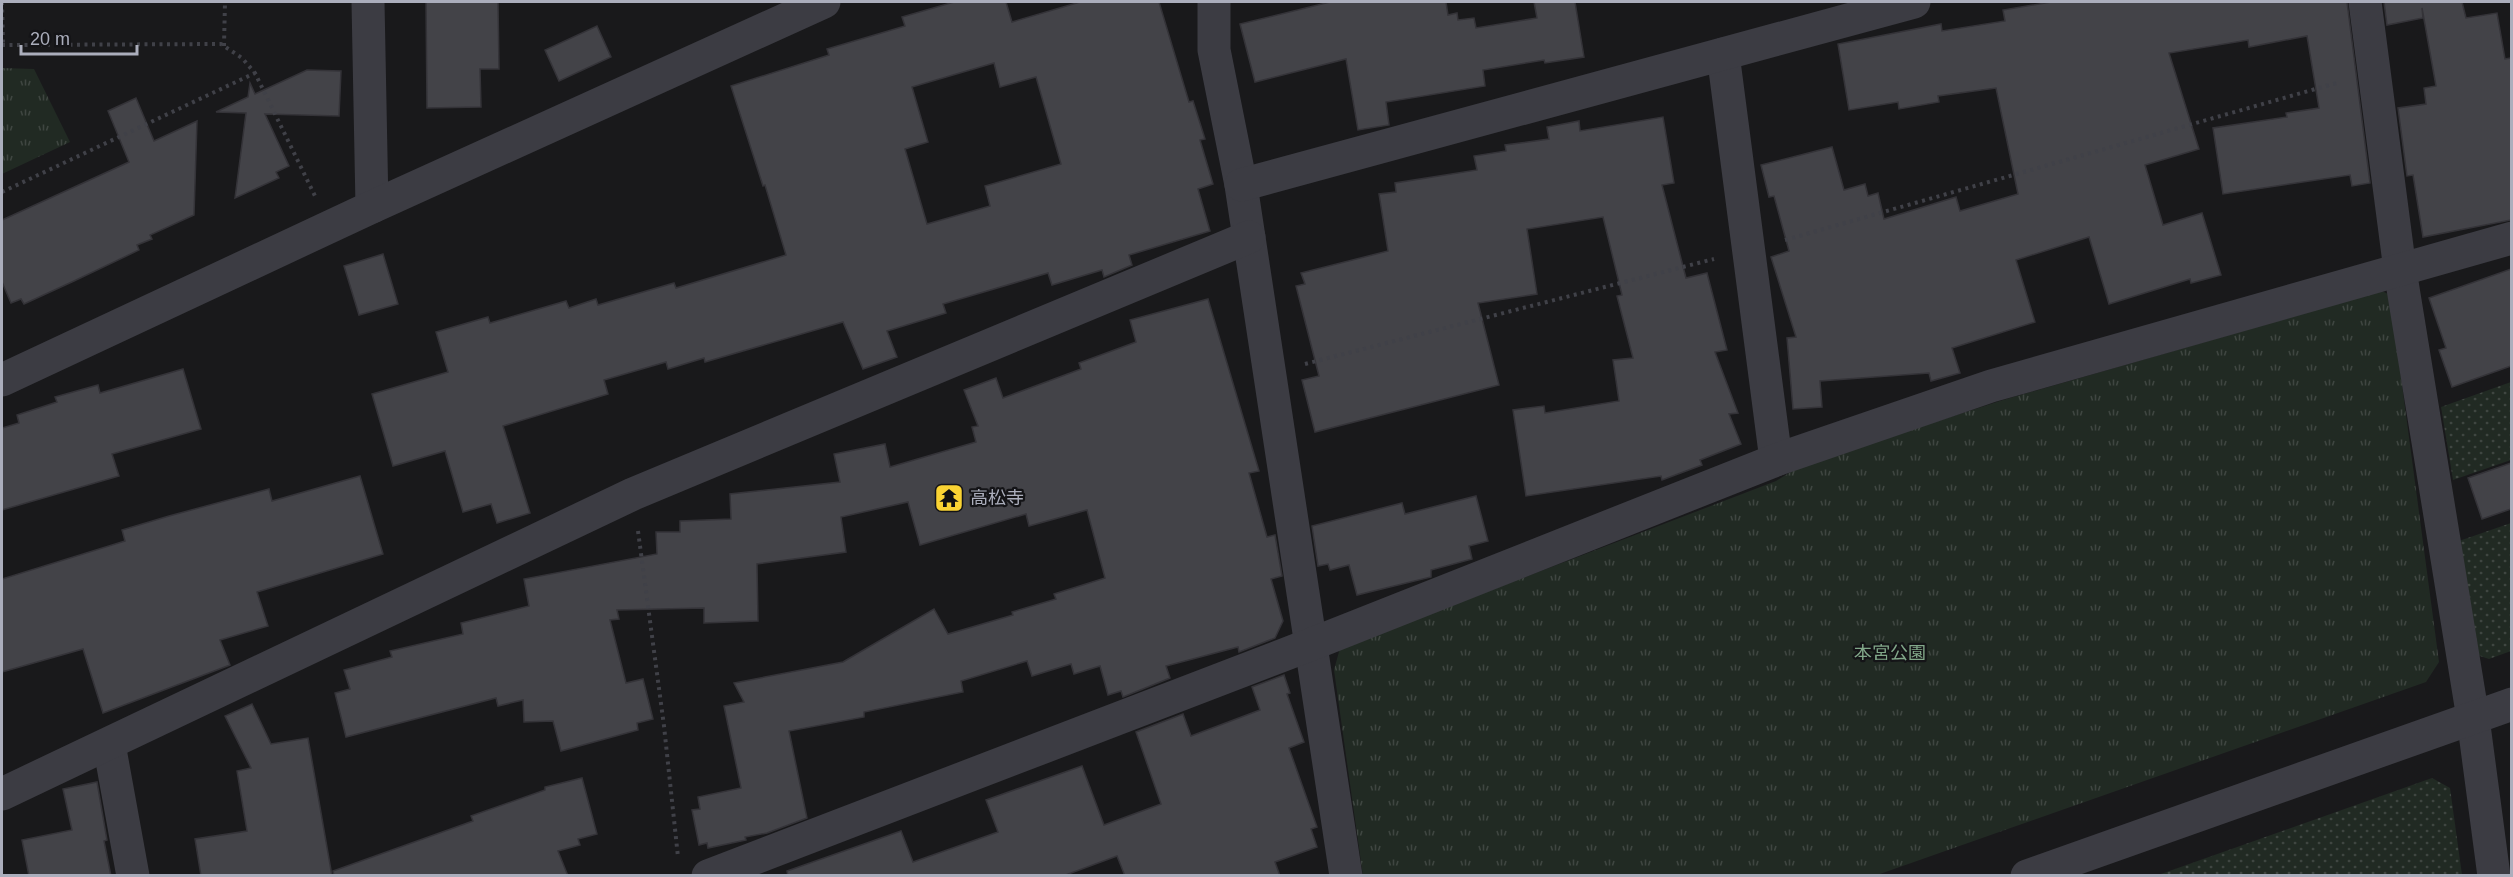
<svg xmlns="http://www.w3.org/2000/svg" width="2513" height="877" font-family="Helvetica,'Noto Sans JP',sans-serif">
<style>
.grass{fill:url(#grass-tufts)}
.garden{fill:url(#garden-dots)}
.building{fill:#434348;stroke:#343338;stroke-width:1.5;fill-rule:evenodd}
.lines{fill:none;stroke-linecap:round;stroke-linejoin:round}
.path{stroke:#404148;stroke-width:4;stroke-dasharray:3 4.5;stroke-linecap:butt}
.minor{stroke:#3c3c43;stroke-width:33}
.tertiary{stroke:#3c3c43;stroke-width:33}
.labels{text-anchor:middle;stroke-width:4.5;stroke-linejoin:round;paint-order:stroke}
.poi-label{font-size:18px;fill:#abaebc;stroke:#141417;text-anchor:start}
.park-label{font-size:18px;fill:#81a789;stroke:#141417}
</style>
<defs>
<pattern id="grass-tufts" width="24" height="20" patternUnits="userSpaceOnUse" patternTransform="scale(1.5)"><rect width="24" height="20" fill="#212a23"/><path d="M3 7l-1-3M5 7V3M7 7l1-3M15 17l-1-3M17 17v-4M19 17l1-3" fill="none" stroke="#3f4641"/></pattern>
<pattern id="garden-dots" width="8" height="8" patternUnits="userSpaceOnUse" patternTransform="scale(1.5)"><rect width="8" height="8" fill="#212a23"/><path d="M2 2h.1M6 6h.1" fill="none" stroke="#3f4641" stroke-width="1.8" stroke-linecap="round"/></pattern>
</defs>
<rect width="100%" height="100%" fill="#19191b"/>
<g class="grass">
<path d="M2,68L34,69L70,142L2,174Z"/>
<path d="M2382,291L2390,295L2439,662L2426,682L1877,875L1363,876L1334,670L1340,648L1776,481L1802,465L2003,400Z"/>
</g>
<g class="garden">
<path d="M2511,382V460L2453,480L2441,407Z"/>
<path d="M2511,523V651L2489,659L2474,654L2459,541Z"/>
<path d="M2432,778L2450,788L2462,875H2158Z"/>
</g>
<g class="building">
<path d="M426,2H498L499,69H480L481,107L427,108Z"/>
<path d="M954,2H1006L1012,22L1080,2H1159L1189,102L1193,101L1205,139L1200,140L1213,184L1198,189L1210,231L1129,255L1132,265L1104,277L1102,270L1052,285L1048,273L943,304L946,313L887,331L897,357L863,369L843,322L705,362L704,358L668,369L666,362L604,380L608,394L503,426L530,513L497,523L491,504L463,512L445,451L393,466L372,394L448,372L436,332L488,317L490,323L566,301L569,308L596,299L598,305L674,283L676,288L786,255L765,185L763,186L731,86L829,55L827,49L905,26L902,17ZM994,63L1000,87L1036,77L1061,164L985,186L990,206L927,224L905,149L928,142L912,87Z"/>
<path d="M1330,2H1446L1448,15L1457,13L1458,20L1474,18L1476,28L1537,18L1534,2H1575L1584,57L1545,63L1544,60L1483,70L1485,86L1386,102L1389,125L1358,130L1346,59L1255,82L1240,24Z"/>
<path d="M2051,2H2347L2370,183L2352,186L2350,175L2223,194L2213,128L2287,117L2286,113L2319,108L2307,36L2249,47L2248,40L2169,53L2199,149L2145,165L2163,225L2202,213L2221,275L2191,283L2190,279L2109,304L2089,237L2016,260L2035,322L1952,348L1960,373L1931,381L1929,373L1820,381L1822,407L1793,409L1787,338L1796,337L1771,257L1789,251L1774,196L1769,197L1761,165L1832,147L1844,190L1865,184L1868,196L1878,193L1884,219L1956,197L1960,211L2018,194L1996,88L1938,96L1939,102L1899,109L1898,102L1849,110L1838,44L1941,24L1942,31L2005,21L2003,10Z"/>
<path d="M2384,2H2462L2466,18L2497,13L2505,59L2511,58V220L2423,237L2413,175L2407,176L2398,108L2426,104L2424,88L2436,86L2422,8L2423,18L2387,25Z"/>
<path d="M597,26L611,57L559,81L545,50Z"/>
<path d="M307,70L341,71L339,116L265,114L289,166L276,172L279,178L235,198L246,113L216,112L248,97L250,83L255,94Z"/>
<path d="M136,98L154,141L197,121L194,215L150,235L152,239L137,245L139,250L74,281L24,304L21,299L11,303L2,282V220L129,162L108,111Z"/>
<path d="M1663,117L1674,183L1662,185L1686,278L1707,273L1727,350L1715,352L1738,413L1729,414L1741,444L1700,460L1702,465L1662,480L1661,476L1526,496L1513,410L1544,406L1545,413L1619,401L1613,360L1633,358L1617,296L1622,295L1603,217L1527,229L1537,294L1478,303L1499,385L1315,432L1302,380L1319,376L1296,286L1305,284L1301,273L1388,251L1379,194L1396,192L1395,183L1477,170L1474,156L1506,151L1505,145L1549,139L1547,127L1579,121L1580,131Z"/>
<path d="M383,254L398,304L359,315L344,266Z"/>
<path d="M2511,269V366L2452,387L2439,350L2446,348L2429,298Z"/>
<path d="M1208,299L1259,471L1249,473L1267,537L1275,535L1282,576L1271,579L1283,621L1275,638L1239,652L1238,647L1166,666L1170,678L1123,697L1121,691L1108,695L1100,666L1074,674L1071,664L1032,676L1027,661L961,681L963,692L864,712V717L789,731L807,818L767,833L745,837L746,840L708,848L707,843L699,845L692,810L700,809L698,797L741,788L724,706L744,702L734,683L843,662L934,609L948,634L1013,615L1012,612L1056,599L1054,594L1105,578L1087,510L1029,526L1026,514L920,545L908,502L841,517L846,552L757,564L758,621L704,623V608L617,610L619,619L610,620L626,683L643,679L653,719L637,723L638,730L561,751L553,721L524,722L523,700L498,706L496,698L346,737L335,693L350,689L344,670L392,657L390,651L463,634L461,623L529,606L524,579L657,554L656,532H680V521L731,519L730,494L840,482L834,454L885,444L890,467L976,442L972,427L978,426L964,390L996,378L1003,398L1081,369L1079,363L1136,342L1130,320Z"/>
<path d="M183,369L201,429L112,454L119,476L2,510V428L19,423L17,415L57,402L55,397L98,385L100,393Z"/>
<path d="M2511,463V509L2482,519L2468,478Z"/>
<path d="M360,476L383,554L257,592L268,626L220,640L230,665L103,713L83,649L2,672V579L125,541L122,530L169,516L269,489L272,501Z"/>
<path d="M1476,496L1488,541L1469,546L1472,559L1431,570V577L1357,595L1349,565L1330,570L1328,564L1318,566L1312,526L1402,503L1405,514Z"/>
<path d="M1284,675L1290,693L1287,694L1304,742L1289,748L1317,827L1311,829L1317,847L1275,862L1280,876H1125L1117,856L1063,876H788L787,871L901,831L913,862L998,832L986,800L1082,766L1104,825L1161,804L1136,732L1183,714L1191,736L1260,710L1252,687Z"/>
<path d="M252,704L271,744L308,738L332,876H201L195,839L247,831L237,771L251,768L225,716Z"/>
<path d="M582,778L597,834L578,839L580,845L558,851L568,876H334L333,871L473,821L471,816L545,790V787Z"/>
<path d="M97,782L107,840L104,841L111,876H29L22,840L72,830L63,789Z"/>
</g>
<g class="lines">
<g class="path">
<path d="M2,2L3,45"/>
<path d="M2,45L221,44L242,58L255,73L315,196"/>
<path d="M224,46L225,2"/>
<path d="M2,192L255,73"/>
<path d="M1785,240L2340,82"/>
<path d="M1305,364L1714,259"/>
<path d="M638,531L664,726L678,857"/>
</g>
<g class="minor">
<path d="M368,2L372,207"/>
<path d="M1214,2V50L1241,185L1346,876"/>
<path d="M2365,2L2400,270L2473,718L2494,876"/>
<path d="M1723,54L1776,460"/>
<path d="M1241,185L1914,2"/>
<path d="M109,744L133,876"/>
<path d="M2,794L633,494L1249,237"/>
<path d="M708,876L1312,644L1776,460L1991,386L2512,238"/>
</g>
<g class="tertiary">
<path d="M2,380L372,207L824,2"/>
<path d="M2027,876L2512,704"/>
</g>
</g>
<defs>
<g id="temple-square" transform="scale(1.5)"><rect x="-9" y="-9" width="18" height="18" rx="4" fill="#fad333" stroke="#141417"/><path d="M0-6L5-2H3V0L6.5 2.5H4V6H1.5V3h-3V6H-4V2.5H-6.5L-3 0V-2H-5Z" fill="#111"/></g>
</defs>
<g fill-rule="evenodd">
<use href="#temple-square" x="949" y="498"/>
</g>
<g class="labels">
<g class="poi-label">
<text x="970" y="504">高松寺</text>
</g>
<g class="park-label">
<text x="1890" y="659">本宮公園</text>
</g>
</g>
<rect width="2513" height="877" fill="none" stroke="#abaebc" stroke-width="6"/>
<path d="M21 45v9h116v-9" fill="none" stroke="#abaebc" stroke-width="3"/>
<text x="30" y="45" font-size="18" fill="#abaebc" stroke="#141417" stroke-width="4.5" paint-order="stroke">20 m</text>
</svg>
